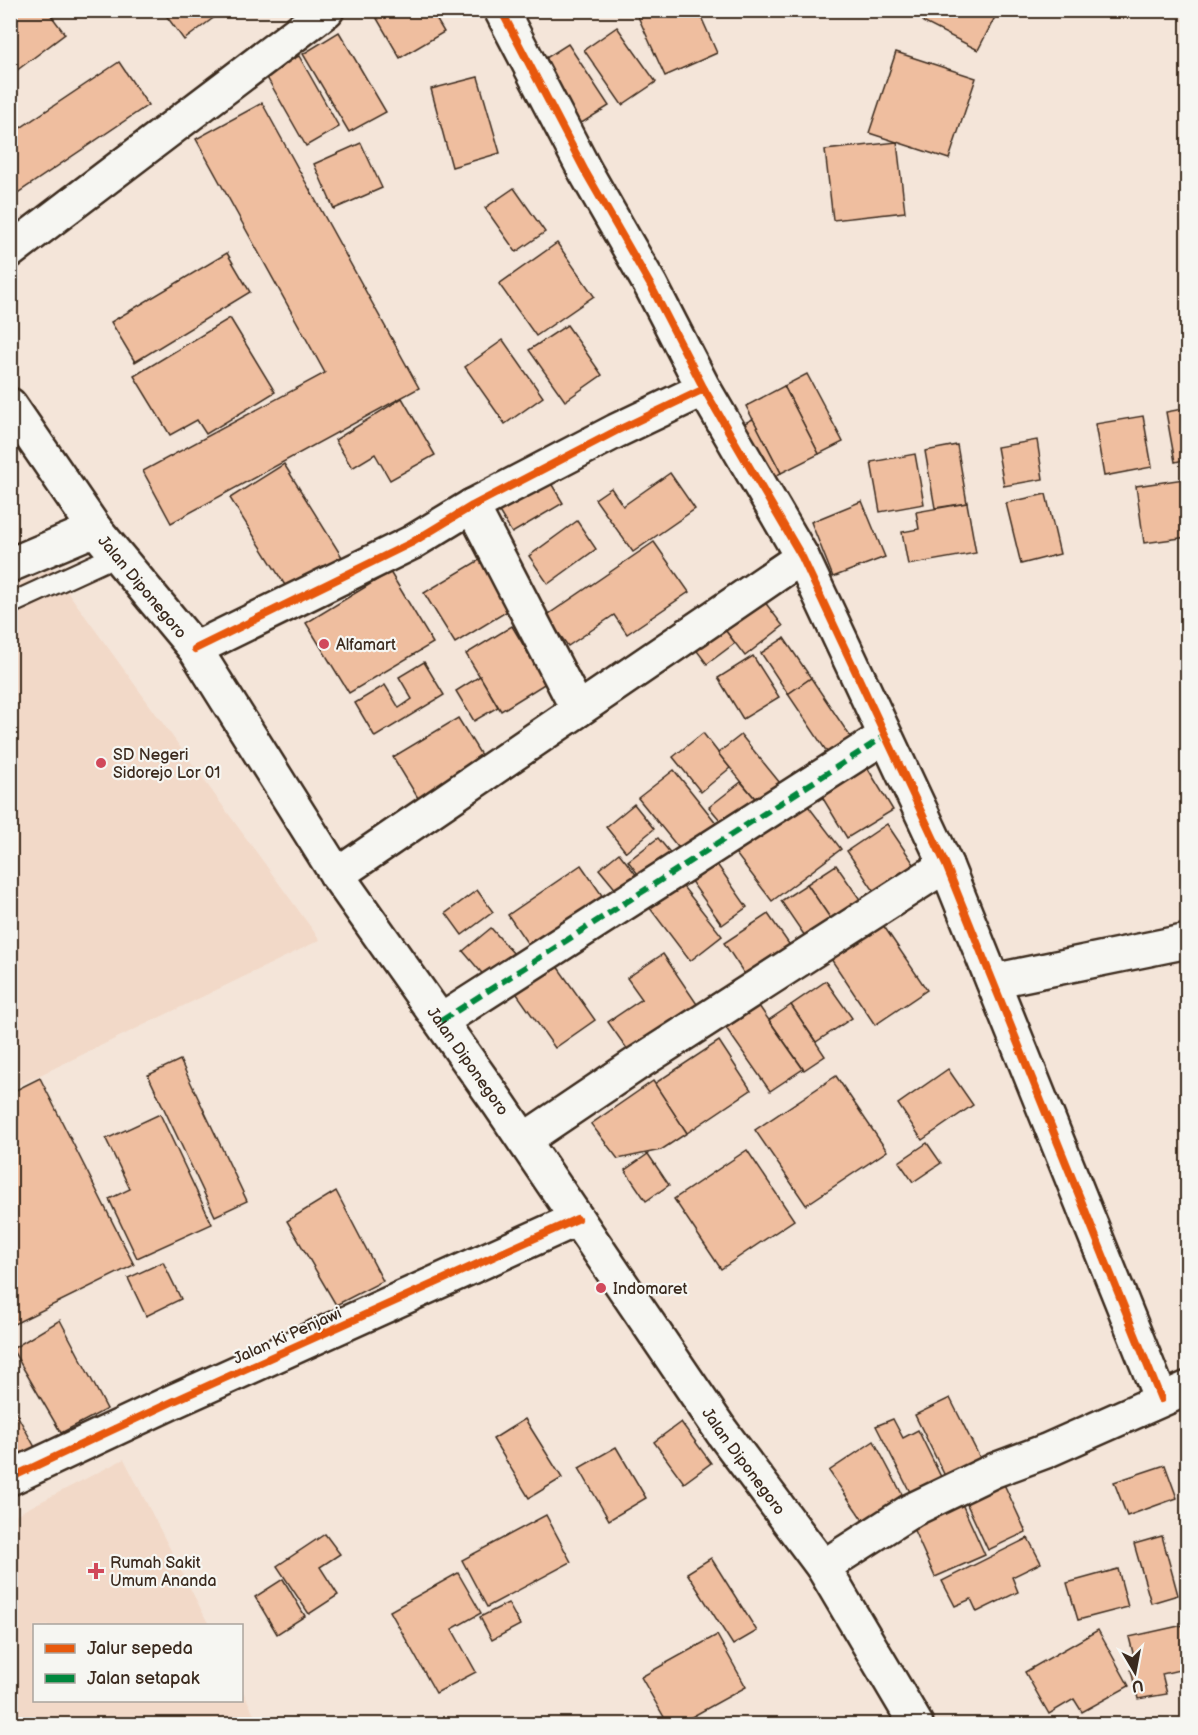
<svg xmlns="http://www.w3.org/2000/svg" width="1198" height="1735" font-family="'Balsamiq Sans',sans-serif">
<style>
.built{fill:#f2d9c8}
.building{fill:#efbe9f;stroke:#3b2a1e;stroke-width:1.5}
.lines{fill:none;stroke-linecap:round;stroke-linejoin:round}
.lane-casing{stroke:#3b2a1e;stroke-width:24}
.street-casing{stroke:#3b2a1e;stroke-width:38}
.primary-casing{stroke:#3b2a1e;stroke-width:38}
.lane{stroke:#f6f6f2;stroke-width:20}
.street{stroke:#f6f6f2;stroke-width:33}
.primary{stroke:#f6f6f2;stroke-width:33}
.quiet{stroke:#00873e;stroke-width:6;stroke-dasharray:12 6;stroke-linecap:butt}
.cycleway-casing{stroke:#f6f6f2;stroke-width:11}
.cycleway{stroke:#e8590c;stroke-width:8}
.poi-dot{fill:#d1495b;stroke:#f6f6f2;stroke-width:2}
.labels{text-anchor:middle;stroke-width:4.5;stroke-linejoin:round;paint-order:stroke}
.street-label{font-size:16px;fill:#3b2a1e;stroke:#f6f6f2}
.poi-label{font-size:16px;fill:#3b2a1e;stroke:#f6f6f2;text-anchor:start}
</style>
<rect width="100%" height="100%" fill="#f4e5d9"/>
<filter id="ink" filterUnits="userSpaceOnUse"><feTurbulence type="fractalNoise" baseFrequency=".0167" numOctaves="2"/><feDisplacementMap in="SourceGraphic" scale="12" xChannelSelector="R" yChannelSelector="G"/><feConvolveMatrix kernelMatrix="1 2 1 2 8 2 1 2 1" color-interpolation-filters="sRGB"/></filter>
<g filter="url(#ink)">
<g class="built">
<path d="M51,569L320,940L11,1089V587Z"/>
<path d="M124,1459L209,1625L34,1626V1700H242V1690L259,1724H11V1517Z"/>
</g>
<g class="building">
<path d="M10,10H47L65,34L16,71L10,63Z"/>
<path d="M162,10H224L184,40Z"/>
<path d="M372,10H431L444,32L400,58Z"/>
<path d="M635,10H698L717,53L665,76Z"/>
<path d="M929,10H986L996,15L978,50L923,22Z"/>
<path d="M617,27L656,82L622,105L584,50Z"/>
<path d="M339,32L386,112L349,132L303,54Z"/>
<path d="M568,44L609,106L575,127L535,65Z"/>
<path d="M896,52L976,78L949,159L869,133Z"/>
<path d="M299,56L339,127L306,146L265,74Z"/>
<path d="M119,62L148,105L10,198V135Z"/>
<path d="M478,77L500,153L452,167L431,89Z"/>
<path d="M262,103L419,388L171,523L143,471L325,373L196,139Z"/>
<path d="M897,142L905,212L833,220L825,150Z"/>
<path d="M361,143L382,188L334,209L314,164Z"/>
<path d="M514,188L545,232L516,252L485,208Z"/>
<path d="M557,243L594,296L536,336L499,284Z"/>
<path d="M227,253L250,292L135,362L111,322Z"/>
<path d="M230,318L275,392L206,434L197,420L170,435L134,376Z"/>
<path d="M567,325L602,375L565,401L529,350Z"/>
<path d="M503,340L543,397L505,424L465,367Z"/>
<path d="M807,374L843,442L819,454L784,386Z"/>
<path d="M784,386L819,454L781,473L746,406Z"/>
<path d="M402,398L435,455L390,480L375,454L352,468L335,440Z"/>
<path d="M1188,408V459L1175,462L1166,412Z"/>
<path d="M1143,416L1152,467L1104,476L1095,424Z"/>
<path d="M753,419L781,473L763,483L734,428Z"/>
<path d="M1037,440L1043,479L1004,486L997,447Z"/>
<path d="M957,445L967,503L935,508L925,451Z"/>
<path d="M915,454L924,504L880,512L871,462Z"/>
<path d="M284,464L342,557L288,590L230,498Z"/>
<path d="M670,473L695,509L633,552L595,499L611,488L623,506Z"/>
<path d="M546,475L563,503L512,533L495,505Z"/>
<path d="M1184,479L1188,506V537L1144,543L1136,486Z"/>
<path d="M1046,494L1060,554L1021,564L1006,503Z"/>
<path d="M862,501L885,557L833,577L811,522Z"/>
<path d="M967,503L976,553L908,565L902,532L919,529L916,512Z"/>
<path d="M577,521L596,549L548,584L529,556Z"/>
<path d="M654,542L689,592L627,634L614,615L568,646L546,616Z"/>
<path d="M481,559L511,609L455,643L424,593Z"/>
<path d="M390,572L433,643L349,693L306,623Z"/>
<path d="M758,593L783,626L745,656L719,622Z"/>
<path d="M719,622L735,643L707,664L691,643Z"/>
<path d="M512,626L546,683L501,711L466,654Z"/>
<path d="M784,638L811,678L788,694L761,653Z"/>
<path d="M753,656L779,697L743,719L718,678Z"/>
<path d="M424,662L444,695L375,737L355,703L385,685L399,708L412,699L399,677Z"/>
<path d="M480,676L498,707L474,721L456,691Z"/>
<path d="M811,678L854,742L831,758L788,694Z"/>
<path d="M458,718L486,763L421,803L393,757Z"/>
<path d="M703,733L730,768L701,792L673,757Z"/>
<path d="M741,735L780,783L758,802L718,753Z"/>
<path d="M862,759L893,810L847,838L816,787Z"/>
<path d="M674,770L721,829L686,857L638,798Z"/>
<path d="M741,782L758,802L726,827L709,807Z"/>
<path d="M802,798L841,849L772,901L733,850Z"/>
<path d="M634,804L654,829L626,852L606,827Z"/>
<path d="M887,824L920,873L880,900L847,851Z"/>
<path d="M658,838L677,861L647,886L628,861Z"/>
<path d="M619,853L642,882L622,897L599,869Z"/>
<path d="M714,860L747,907L722,925L688,877Z"/>
<path d="M581,865L608,904L534,953L508,915Z"/>
<path d="M836,865L866,908L837,928L807,884Z"/>
<path d="M677,879L722,936L690,961L646,903Z"/>
<path d="M807,884L837,928L811,945L781,901Z"/>
<path d="M477,890L493,912L462,935L446,913Z"/>
<path d="M768,914L796,954L751,984L724,943Z"/>
<path d="M879,919L927,990L875,1025L827,953Z"/>
<path d="M491,928L514,954L486,978L463,951Z"/>
<path d="M663,954L699,1007L630,1053L608,1022L642,999L627,978Z"/>
<path d="M552,959L595,1020L555,1048L512,987Z"/>
<path d="M826,981L852,1018L816,1042L791,1005Z"/>
<path d="M791,1005L825,1056L804,1070L769,1020Z"/>
<path d="M759,1006L803,1069L770,1091L726,1028Z"/>
<path d="M719,1041L751,1090L687,1133L654,1084Z"/>
<path d="M180,1060L247,1201L215,1216L148,1075Z"/>
<path d="M948,1069L973,1105L922,1140L898,1104Z"/>
<path d="M836,1076L887,1151L806,1205L755,1130Z"/>
<path d="M40,1078L134,1265L10,1326V1093Z"/>
<path d="M653,1081L687,1133L661,1150L618,1159L591,1124Z"/>
<path d="M160,1114L212,1224L137,1258L109,1199L130,1189L106,1139Z"/>
<path d="M927,1143L941,1163L913,1182L899,1162Z"/>
<path d="M747,1150L794,1220L721,1269L674,1199Z"/>
<path d="M648,1154L669,1185L646,1201L625,1170Z"/>
<path d="M336,1191L383,1281L336,1305L287,1221Z"/>
<path d="M163,1262L181,1299L146,1316L128,1278Z"/>
<path d="M60,1320L107,1409L61,1433L12,1349Z"/>
<path d="M950,1398L981,1460L946,1478L915,1415Z"/>
<path d="M10,1402L37,1451L10,1465Z"/>
<path d="M525,1419L562,1478L529,1498L493,1439Z"/>
<path d="M893,1419L903,1438L918,1430L942,1479L911,1494L876,1426Z"/>
<path d="M681,1422L711,1463L684,1483L654,1442Z"/>
<path d="M874,1441L904,1498L864,1522L829,1471Z"/>
<path d="M616,1447L646,1498L609,1520L579,1468Z"/>
<path d="M1188,1456V1483L1182,1457Z"/>
<path d="M1165,1465L1177,1498L1127,1516L1114,1482Z"/>
<path d="M1003,1482L1026,1532L988,1550L965,1500Z"/>
<path d="M962,1504L985,1555L935,1577L912,1526Z"/>
<path d="M546,1515L571,1562L487,1607L462,1560Z"/>
<path d="M325,1534L340,1554L320,1567L338,1595L309,1614L277,1566Z"/>
<path d="M1162,1536L1178,1595L1151,1603L1134,1544Z"/>
<path d="M1028,1538L1041,1563L1012,1577L1018,1592L977,1612L971,1599L955,1606L942,1581Z"/>
<path d="M711,1558L757,1631L733,1645L687,1573Z"/>
<path d="M1118,1569L1128,1607L1078,1620L1067,1583Z"/>
<path d="M458,1573L481,1613L452,1629L476,1672L436,1693L390,1611Z"/>
<path d="M283,1579L305,1616L277,1634L255,1597Z"/>
<path d="M508,1603L520,1625L492,1640L480,1617Z"/>
<path d="M1188,1624V1668L1162,1674L1167,1694L1138,1699L1131,1670L1137,1669L1129,1637Z"/>
<path d="M1098,1630L1129,1686L1082,1712L1074,1699L1049,1714L1025,1672Z"/>
<path d="M717,1635L746,1687L679,1724H668L641,1677Z"/>
</g>
<g class="lines">
<g class="lane-casing">
<path id="lane" d="M10,604L117,555"/>
</g>
<g class="street-casing">
<g id="street">
<path d="M501,10L585,171L651,286L704,389L802,557L946,865L1161,1399"/>
<path d="M10,251L327,10"/>
<path d="M472,506L578,710"/>
<path d="M10,565L95,529"/>
<path d="M195,649L411,543L472,506L616,431L704,389"/>
<path d="M337,875L802,557"/>
<path d="M993,981L1188,941"/>
<path d="M441,1021L885,736"/>
<path d="M524,1140L638,1063L946,865"/>
<path d="M10,1478L174,1401L577,1219"/>
<path d="M823,1567L912,1510L995,1470L1046,1451L1188,1388"/>
</g>
</g>
<g class="primary-casing">
<g id="primary">
<path id="s1" d="M10,405L95,529L195,649L337,875L499,1104L722,1432L823,1567L916,1724"/>
</g>
</g>
<use href="#lane" class="lane"/>
<use href="#street" class="street"/>
<use href="#primary" class="primary"/>
<path class="quiet" d="M441,1021L885,736"/>
<g class="cycleway-casing">
<g id="cycleway">
<path d="M501,10L585,171L651,286L704,389L802,557L946,865L1161,1399"/>
<path d="M195,649L411,543L472,506L616,431L704,389"/>
<path d="M10,1478L174,1401L577,1219"/>
</g>
</g>
<use href="#cycleway" class="cycleway"/>
</g>
</g>
<g class="poi-dot">
<circle cx="324" cy="644" r="6"/>
<circle cx="101" cy="763" r="6"/>
<circle cx="601" cy="1288" r="6"/>
<path d="M93 1562h6v6h6v6h-6v6h-6v-6h-6v-6h6z"/>
</g>
<g class="labels">
<g class="street-label">
<text dy="6" stroke="none"><textPath href="#s1" startOffset="225">Jalan Diponegoro</textPath></text>
<text dy="6" stroke="none"><textPath href="#s1" startOffset="801">Jalan Diponegoro</textPath></text>
<text transform="translate(287 1335) rotate(-24)" y="6">Jalan Ki Penjawi</text>
<text dy="6" stroke="none"><textPath href="#s1" startOffset="1287">Jalan Diponegoro</textPath></text>
</g>
<g class="poi-label">
<text x="336" y="650">Alfamart</text>
<text x="113" y="760">SD Negeri<tspan x="113" dy="18">Sidorejo Lor 01</tspan></text>
<text x="613" y="1294">Indomaret</text>
<text x="110" y="1568">Rumah Sakit<tspan x="110" dy="18">Umum Ananda</tspan></text>
</g>
</g>
<rect width="1198" height="1735" fill="none" stroke="#f6f6f2" stroke-width="36"/>
<rect x="18" y="18" width="1162" height="1699" fill="none" stroke="#3b2a1e" stroke-width="2" filter="url(#ink)"/>
<rect x="33" y="1624" width="210" height="78" fill="#f6f6f2" stroke="#aba49d" stroke-width="1.5"/>
<rect x="45" y="1644" width="30" height="9" fill="#e8590c" stroke="#aba49d" stroke-width="1.5"/>
<text x="87" y="1654" font-size="18" fill="#3b2a1e">Jalur sepeda</text>
<rect x="45" y="1674" width="30" height="9" fill="#00873e" stroke="#aba49d" stroke-width="1.5"/>
<text x="87" y="1684" font-size="18" fill="#3b2a1e">Jalan setapak</text>
<g transform="translate(1135 1672) rotate(170)" stroke="#f6f6f2" stroke-width="4.5" paint-order="stroke">
<path d="M0-4.5L10 22L0 15L-10 22Z" fill="#3b2a1e"/>
<text y="-9" font-size="16" font-weight="bold" text-anchor="middle" fill="#3b2a1e">U</text>
</g>
</svg>
